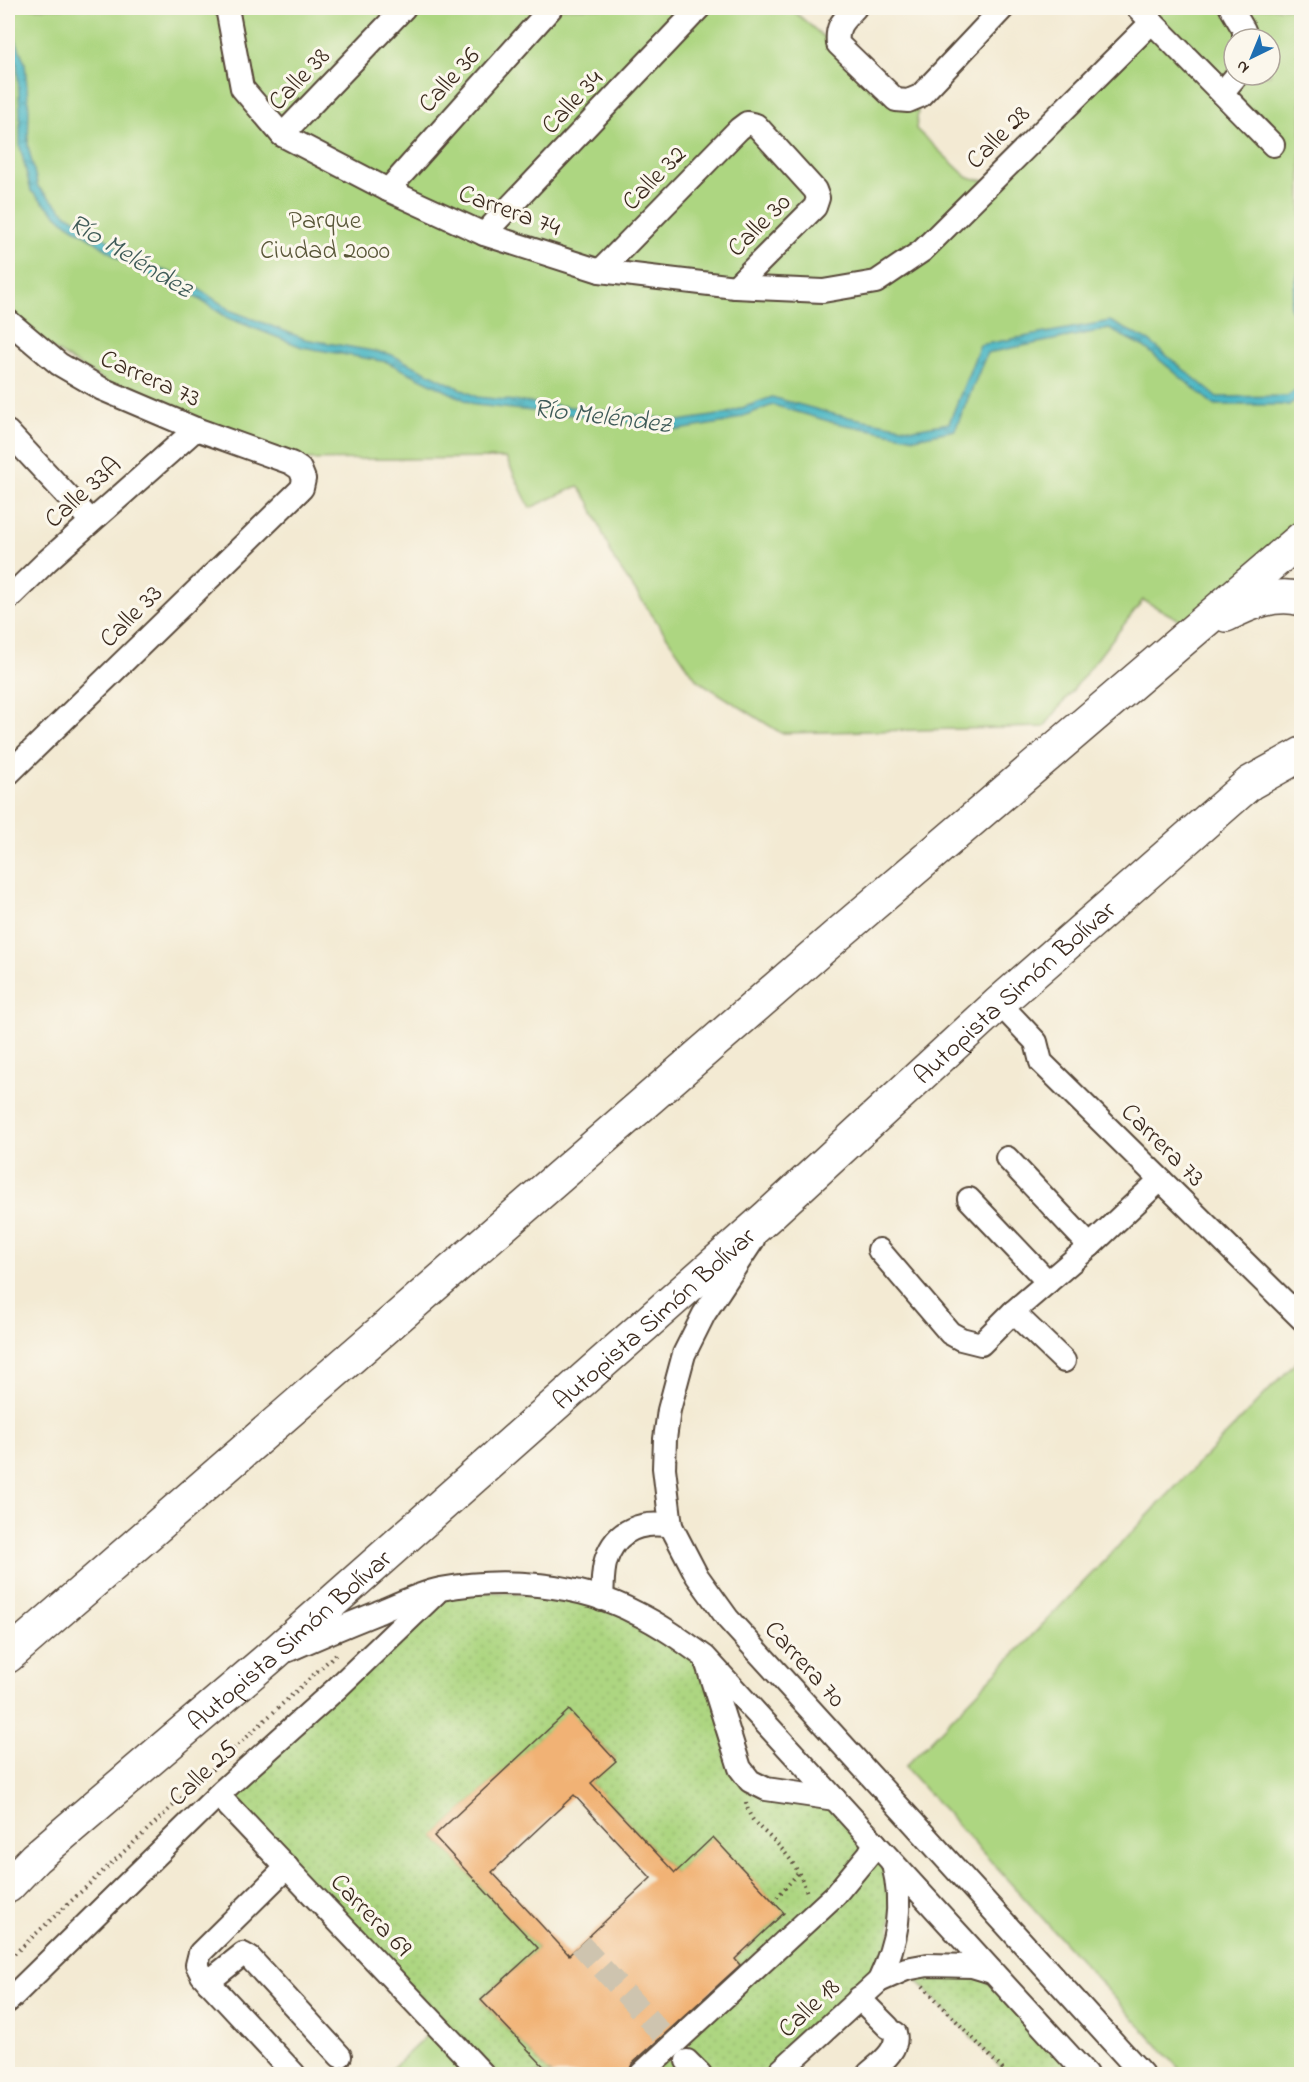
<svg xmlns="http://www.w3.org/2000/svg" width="1309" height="2082" font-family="'Indie Flower',sans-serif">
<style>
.grass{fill:url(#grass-dots);stroke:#748050;stroke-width:1.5}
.green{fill:#add681;stroke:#748050;stroke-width:1.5;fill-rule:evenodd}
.water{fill:url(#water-ripples);stroke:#417070;stroke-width:1.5}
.building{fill:#f1b275;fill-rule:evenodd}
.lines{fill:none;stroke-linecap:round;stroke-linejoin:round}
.minor-tunnel{stroke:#cec4af;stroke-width:22;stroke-dasharray:22 11;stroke-linecap:butt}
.minor-casing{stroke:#574739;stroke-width:26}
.highway-casing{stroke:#574739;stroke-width:36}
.path{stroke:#574739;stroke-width:4;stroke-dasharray:1.5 4.5;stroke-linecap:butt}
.minor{stroke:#fff;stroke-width:22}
.highway{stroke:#fff;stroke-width:33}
.labels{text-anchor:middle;stroke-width:6;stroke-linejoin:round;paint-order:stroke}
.street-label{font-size:26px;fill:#3b2a1e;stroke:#fbf7ec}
.park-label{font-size:26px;fill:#585537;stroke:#fbf7ec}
.water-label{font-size:27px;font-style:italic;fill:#3f5b58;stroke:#fbf7ec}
</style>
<defs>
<pattern id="grass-dots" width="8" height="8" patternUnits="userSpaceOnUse" patternTransform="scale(1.5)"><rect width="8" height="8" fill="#add681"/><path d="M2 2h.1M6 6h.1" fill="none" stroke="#96b86f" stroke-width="1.8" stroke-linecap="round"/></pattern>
<pattern id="water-ripples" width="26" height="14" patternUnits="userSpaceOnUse" patternTransform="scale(1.5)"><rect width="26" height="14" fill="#47b5c3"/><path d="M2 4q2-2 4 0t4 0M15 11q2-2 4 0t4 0" fill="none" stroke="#3c939e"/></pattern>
</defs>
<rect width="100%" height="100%" fill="#fbf7ec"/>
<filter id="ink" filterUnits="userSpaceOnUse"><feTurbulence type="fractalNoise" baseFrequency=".0167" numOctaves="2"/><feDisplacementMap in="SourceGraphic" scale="12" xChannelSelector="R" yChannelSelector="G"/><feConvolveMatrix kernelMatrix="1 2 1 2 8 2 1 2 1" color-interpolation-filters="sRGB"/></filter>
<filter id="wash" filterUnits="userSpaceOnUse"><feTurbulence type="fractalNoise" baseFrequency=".008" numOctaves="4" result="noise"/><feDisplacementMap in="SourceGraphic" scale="24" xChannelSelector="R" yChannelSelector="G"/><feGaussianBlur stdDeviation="1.35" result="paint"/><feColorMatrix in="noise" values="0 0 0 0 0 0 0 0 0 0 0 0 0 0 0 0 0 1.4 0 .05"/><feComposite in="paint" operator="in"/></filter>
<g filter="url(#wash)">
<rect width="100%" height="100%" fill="#f3ead3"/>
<g class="grass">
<path d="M440,1589L602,1599L705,1657L740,1768L818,1798L893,1863L889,1959L777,2074H632L744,1969L735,1959L784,1913L713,1838L675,1873L591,1783L616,1760L569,1711L434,1836L538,1948L481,2000L551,2074H483L221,1792Z"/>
<path d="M972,1966L1086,2074H1007L906,1969Z"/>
</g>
<g class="green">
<path d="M8,8H790L824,37L838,44L908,101L918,111L916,129L967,177L991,182L1152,22L1138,8H1301V538L1196,629L1143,600L1044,727L781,733L697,680L614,560L589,501L578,486L530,508L506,458L286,460L153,411L8,321ZM1234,39H1270V75H1234Z"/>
<path d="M1301,1357V2074H1184L905,1767Z"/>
<path d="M438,2025L483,2074H386Z"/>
</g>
<g class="water">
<path d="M8,20L25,63L29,110L28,146L38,187L68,215L95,231L126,254L149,266L178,275L232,311L305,339L390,354L477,397L591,409L679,421L725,414L772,397L837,415L914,429L949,423L980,345L1110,321L1149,341L1217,397L1287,396L1301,386V396L1289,405H1214L1144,347L1109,329L987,353L955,430L915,438L835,423L773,405L727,422L679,430L590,417L475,405L387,362L302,347L228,318L174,283L146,274L122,261L90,238L63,221L31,191L20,147V110L17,65L8,42Z"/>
<path d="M1301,259L1302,295L1299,306L1301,316V349L1290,306Z"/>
</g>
<g id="blocks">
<path class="building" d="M569,1710L616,1761L591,1783L675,1873L713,1837L784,1913L735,1959L740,1965L632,2064L628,2074H551L481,2000L538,1948L434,1836ZM574,1795L651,1878L569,1955L492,1872Z"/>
</g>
</g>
<g filter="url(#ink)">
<use href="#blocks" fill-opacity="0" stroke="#574739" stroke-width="1.5"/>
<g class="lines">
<path class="minor-tunnel" d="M580,1944L686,2060"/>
<g class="minor-casing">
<g id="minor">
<path d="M227,8L242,88L282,135L388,190L484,234L600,271L735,287L823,291L876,282L922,251L1152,22"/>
<path d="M855,8C843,21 836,25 838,44L896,100L908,101L920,96L1003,8"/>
<path d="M1138,8L1273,145"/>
<path d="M1231,8L1244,30V39"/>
<path d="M1222,93L1237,75"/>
<path d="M282,135L404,8"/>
<path d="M388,190L551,8"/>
<path d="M484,234L699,8"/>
<path d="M600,271L739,129L747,123L756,125L815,190L818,198L815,207L735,287"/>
<path d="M8,321L59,364L102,389L196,429L291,463L300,469L304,479L302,488L298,492L8,774"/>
<path d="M8,432L91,521"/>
<path d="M8,599L47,561L196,429"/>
<path d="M999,1003L1036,1042L1041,1062L1302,1319"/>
<path d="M1007,1158L1090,1246"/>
<path d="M969,1199L1048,1282"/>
<path d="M753,1240L704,1314L684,1354L669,1410L665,1439L664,1468L671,1526L697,1576L728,1619L1142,2074"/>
<path d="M879,1250L950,1333L961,1339L981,1344L1013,1312L1090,1246L1160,1180"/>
<path d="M1013,1312L1064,1361"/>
<path d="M602,1599C603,1586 602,1572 606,1560C616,1529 642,1521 671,1526"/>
<path d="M289,1650C318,1637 347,1625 377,1613C398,1604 418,1594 441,1589C502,1577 580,1583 636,1613C661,1625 683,1641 705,1657L1086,2074"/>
<path d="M707,1664L740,1768L750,1781L766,1789L835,1799"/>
<path d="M218,1795L483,2074"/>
<path d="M287,1867L200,1953L197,1965L202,1975L294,2074"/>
<path d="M879,1981C897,1942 904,1907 893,1864"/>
<path d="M208,1982L243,1954L250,1958L340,2056"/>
<path d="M859,1998L888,2027"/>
<path d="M8,2001L221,1792L336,1689L436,1593"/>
<path d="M687,2061L700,2074"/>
<path d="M641,2074L835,1895L869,1854L875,1843"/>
<path d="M777,2074L879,1981L906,1969L928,1965L972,1966L992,1972"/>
<path d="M868,2074C879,2064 900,2050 895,2033"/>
</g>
</g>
<g class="highway-casing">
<g id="highway">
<path d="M1226,615C1250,603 1274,592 1302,599"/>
<path d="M8,1656L842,931L1302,538"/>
<path id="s1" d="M8,1886L35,1858L268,1659L768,1216L999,1003L1250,783L1302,754"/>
</g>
</g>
<g class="path">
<path d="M746,1802C750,1824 761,1827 775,1842C790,1856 801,1874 807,1893"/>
<path d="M773,1902L799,1872"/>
<path d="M8,1956L10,1958L8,1960"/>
<path d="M10,1958L338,1652"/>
<path d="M923,1986L1007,2074"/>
</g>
<use href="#minor" class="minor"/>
<use href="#highway" class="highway"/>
</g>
</g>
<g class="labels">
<g class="street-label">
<text transform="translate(298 78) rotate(-46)" y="9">Calle 38</text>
<text transform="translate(448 79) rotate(-48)" y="9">Calle 36</text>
<text transform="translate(571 101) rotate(-47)" y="9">Calle 34</text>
<text transform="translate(997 136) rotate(-45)" y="9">Calle 28</text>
<text transform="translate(653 177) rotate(-46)" y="9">Calle 32</text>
<text transform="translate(510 209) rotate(20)" y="9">Carrera 74</text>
<text transform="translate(758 224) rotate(-45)" y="9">Calle 30</text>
<text transform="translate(151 377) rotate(24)" y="9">Carrera 73</text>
<text transform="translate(82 491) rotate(-42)" y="9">Calle 33A</text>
<text transform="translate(130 615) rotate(-45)" y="9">Calle 33</text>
<text dy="9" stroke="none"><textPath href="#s1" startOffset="1346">Autopista Simón Bolívar</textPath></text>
<text transform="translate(1164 1144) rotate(45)" y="9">Carrera 73</text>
<text dy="9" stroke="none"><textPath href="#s1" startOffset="860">Autopista Simón Bolívar</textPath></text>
<text dy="9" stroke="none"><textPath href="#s1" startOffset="374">Autopista Simón Bolívar</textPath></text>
<text transform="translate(806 1663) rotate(48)" y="9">Carrera 70</text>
<text transform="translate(202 1772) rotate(-43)" y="9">Calle 25</text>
<text transform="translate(372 1914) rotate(46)" y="9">Carrera 69</text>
<text transform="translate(808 2007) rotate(-43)" y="9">Calle 18</text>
</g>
<g class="park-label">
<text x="325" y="228">Parque<tspan x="325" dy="30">Ciudad 2000</tspan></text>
</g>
<g class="water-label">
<text transform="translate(131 255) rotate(31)" y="9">Río Meléndez</text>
<text transform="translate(602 415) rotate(7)" y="9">Río Meléndez</text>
</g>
</g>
<rect width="1309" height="2082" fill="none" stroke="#fbf7ec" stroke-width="30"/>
<g transform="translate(1252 57) rotate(223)"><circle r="28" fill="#fbf7ec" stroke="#aea59a" stroke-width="1.5"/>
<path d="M0-4.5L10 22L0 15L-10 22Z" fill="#1f6fb2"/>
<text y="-9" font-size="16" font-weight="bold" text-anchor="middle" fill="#3b2a1e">N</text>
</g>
</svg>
